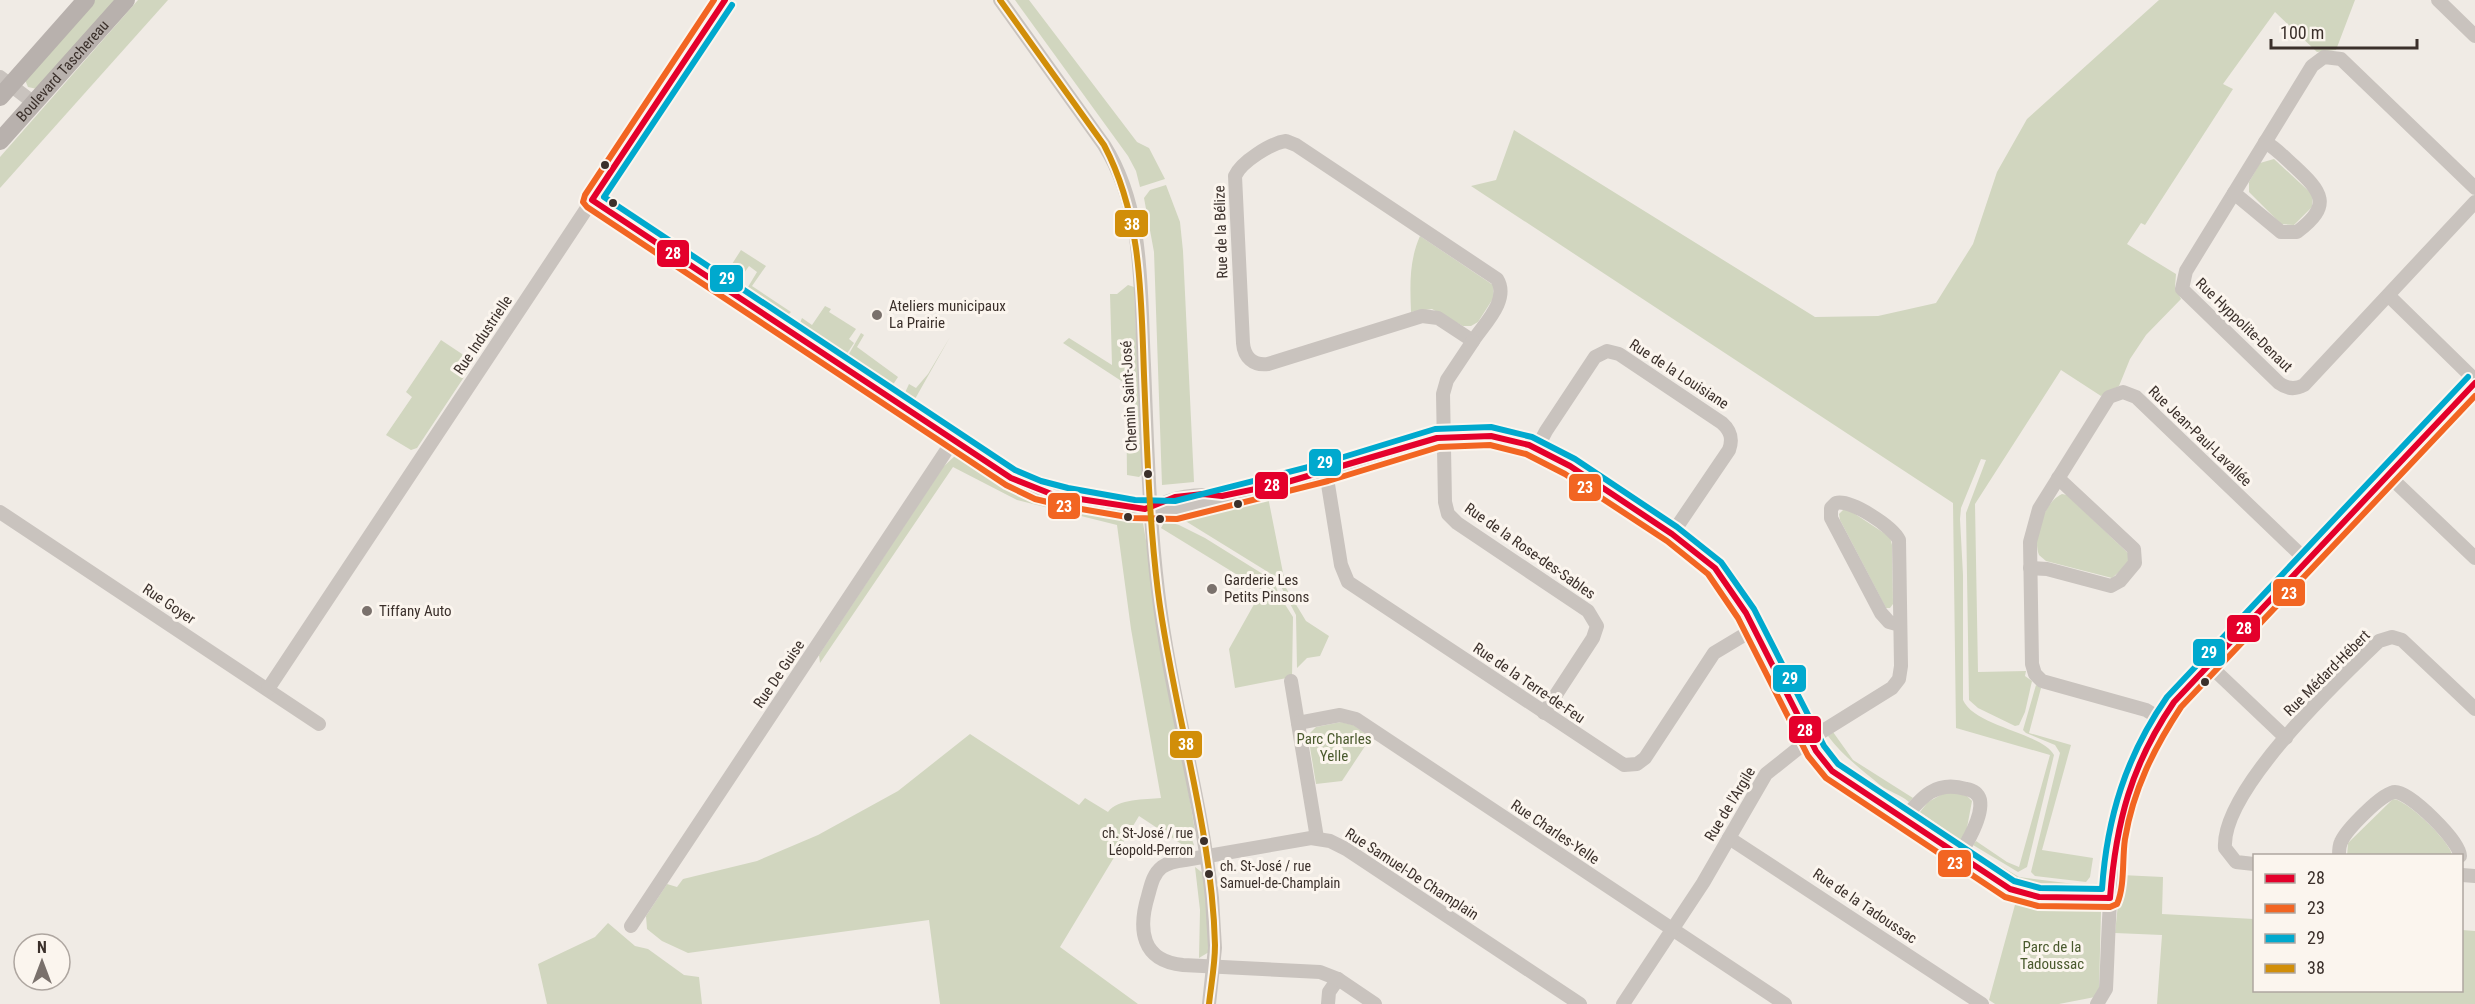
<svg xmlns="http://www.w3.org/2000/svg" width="2475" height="1004" font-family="'Roboto Condensed',sans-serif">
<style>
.green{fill:#d1d6bf}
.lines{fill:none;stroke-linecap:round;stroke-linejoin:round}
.minor{stroke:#c9c3be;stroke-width:14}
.major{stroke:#b8b1ad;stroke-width:18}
.bus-1-casing{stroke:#fbf5ee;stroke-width:10}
.bus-2-casing{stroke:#fbf5ee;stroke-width:10}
.bus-3-casing{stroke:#fbf5ee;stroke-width:10}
.bus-4-casing{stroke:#fbf5ee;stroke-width:10}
.bus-1{stroke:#e4002b;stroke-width:6}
.bus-2{stroke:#f26522;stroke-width:6}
.bus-3{stroke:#00a9ce;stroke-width:6}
.bus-4{stroke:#d18e09;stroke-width:6}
.bus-dot{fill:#3b302b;stroke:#fbf5ee;stroke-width:2}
.poi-dot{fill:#7a716c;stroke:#fbf5ee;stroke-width:2}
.labels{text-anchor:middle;stroke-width:6;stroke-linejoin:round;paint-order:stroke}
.bus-label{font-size:14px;fill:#3b302b;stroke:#fbf5ee;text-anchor:end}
.street-label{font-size:15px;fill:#3b302b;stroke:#fbf5ee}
.poi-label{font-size:15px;fill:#3b302b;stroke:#fbf5ee;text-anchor:start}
.park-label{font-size:15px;fill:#4a5a2e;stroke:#fbf5ee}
.line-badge{stroke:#fbf5ee;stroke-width:2}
.badge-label{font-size:16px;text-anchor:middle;font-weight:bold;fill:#fff}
</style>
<rect width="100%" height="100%" fill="#f0ebe5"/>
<g class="green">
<path d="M94,0H118L37,89L28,87L25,80Z"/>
<path d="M138,0H168L0,188V157Z"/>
<path d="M1015,0H1029L1137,142L1149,148L1165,179L1140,187L1136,171L1128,156Z"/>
<path d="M2159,0H2355L2336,50L2317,52L2275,12L2223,84L2233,89L2145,225L2141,223L2127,244L2176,274L2175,287L2181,299L2146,335L2130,359L2119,386L2101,396L2061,370L1975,504L1978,672L2026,671L2025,676L2032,681L2025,712L2019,725L2015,726L1978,708L1969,700L1966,513L1986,460L1981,459L1961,508L1960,519L1963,575V700C1975,727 2043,733 2054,755L2027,867L2018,872L1973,845L1976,841L2007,862L2019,867L2050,755L1956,728L1953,503L1471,186L1496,180L1514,130L1815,317L1878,316L1936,303L1973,244L1997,172L2027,119Z"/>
<path d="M2274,159L2313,195L2312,207L2294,225L2281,224L2249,192V182L2260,163Z"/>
<path d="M1166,185L1180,222L1183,251L1194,482L1162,485L1154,252L1144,198L1150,190Z"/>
<path d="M1420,236L1493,285L1494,297L1478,322L1471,326H1463L1432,309L1411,312C1410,285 1409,261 1420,236Z"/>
<path d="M741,250L766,266L752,286L791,312L786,317L745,292L757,272L749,266L735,286L723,278Z"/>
<path d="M1128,285L1134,287L1142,474L1139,477L1127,475L1126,384L1063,343L1069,338L1112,365L1110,294H1117Z"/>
<path d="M825,306L831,309L829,312L856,329L849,339L854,343L844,358L798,328L802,318L812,325Z"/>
<path d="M861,333L864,335L857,347L898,377L892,386L888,387L846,359Z"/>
<path d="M950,337L915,399L946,419L941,422L903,397L909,384L916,388L928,374Z"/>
<path d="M441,340L474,362L417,448L411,450L386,435L412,397L406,392Z"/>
<path d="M956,455L964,456L1013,488L1037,498L1135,517L1143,523L1194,825L1195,832L1190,834L1194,845L1192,851L1139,816L1060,947L1138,1004H940L929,920L688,953L662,941L647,929L646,916L667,884L677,887L683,879L757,861L818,835L898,791L970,734L1079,805L1085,798L1108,812C1118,798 1145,800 1161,798L1131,629L1117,525L1017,500L953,467L820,663L819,655L943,467Z"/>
<path d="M2062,494L2067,495L2129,554L2128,564L2112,578L2046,561L2039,555C2032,537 2044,502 2062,494Z"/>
<path d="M1268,497L1286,588L1306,621L1329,636L1320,656L1307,658L1297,668L1296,615L1276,577L1187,522L1169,518Z"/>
<path d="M1844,509L1849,510L1890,537L1892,545L1893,604L1890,608H1886L1840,520L1839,514Z"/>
<path d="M1165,521L1179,525L1205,538L1274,581L1279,595L1293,617L1292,677L1235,688L1229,649L1262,590L1161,528Z"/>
<path d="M2036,685L2041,688L2029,733L2071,745L2042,850L2093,858L2090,877L2086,882L2035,876L2031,872L2060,753L2055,745L2026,733L2023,730Z"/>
<path d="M1341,722L1353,725L1371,737L1342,781L1316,784L1308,735L1316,727Z"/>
<path d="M1833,732L1853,760L1913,798L1909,802C1900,794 1889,792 1880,785C1862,770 1842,755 1828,736Z"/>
<path d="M1948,791L1967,796L1972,801L1966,833L1960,840L1920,812L1928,802Z"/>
<path d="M2393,799C2406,799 2452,843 2452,856H2347L2348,843Z"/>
<path d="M1972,849L2019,877L2090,886L2095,891L2024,884L1973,858Z"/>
<path d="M1195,867L1204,874L1205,881L1209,952L1199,958L1200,910Z"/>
<path d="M2121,875L2163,877L2162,914L2254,919V990H2462V930L2475,931V1004H2157L2162,935L2115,933Z"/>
<path d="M2016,901L2049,907L2092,906L2101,911L2099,990L2095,997L2059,1004H1995L1989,1000Z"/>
<path d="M608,923L635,946L648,949L684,975L699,977L702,1004H547L538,964L595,937Z"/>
</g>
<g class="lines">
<g class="minor">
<path d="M1000,0L1104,145C1145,210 1140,291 1144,365C1147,440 1149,516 1158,591C1170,694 1201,795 1212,898L1215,948L1209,1004"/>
<path d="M2438,0L2475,36"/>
<path d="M0,77L34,103"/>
<path d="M1286,141L1296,145L1497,279C1510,300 1484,324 1473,341L1438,318L1422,316L1268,364C1253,366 1244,357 1243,343L1235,176C1241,162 1271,143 1286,141Z"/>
<path d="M2475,188L2341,59L2324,57L2312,66L2186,271L2182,289L2279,383C2287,389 2295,390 2304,385L2475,202"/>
<path d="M2234,193L2281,232H2297C2333,205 2322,192 2294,166C2285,158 2276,148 2265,142"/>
<path d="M592,200L1011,478L1038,490L1066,497L1134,509L1176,510L1326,472L1437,438L1491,436L1529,445L1570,466L1672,534L1715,568L1746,613L1816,751L1837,775L2010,889L2039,897L2110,898"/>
<path d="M2389,296L2475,380"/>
<path d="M1473,341L1447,380L1443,394L1445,502L1448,514L1457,523L1588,611L1597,626L1593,638L1544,713"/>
<path d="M1537,448L1546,431L1595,357L1607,351L1619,354L1722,423C1731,431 1733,439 1729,450L1672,534"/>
<path d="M1326,472L1341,565L1348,582L1624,765L1637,764L1645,758L1714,653L1754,629"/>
<path d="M2388,475L2475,558"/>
<path d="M1152,508C1175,497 1195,493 1220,496"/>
<path d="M0,512L319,724"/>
<path d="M2030,568L2047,569L2111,586L2120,581L2135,563L2134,549L2058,478"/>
<path d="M2208,664L2286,738"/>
<path d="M1291,681L1317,838"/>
<path d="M268,689L725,0"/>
<path d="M2161,719L2146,710L2042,681L2035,674L2032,664L2030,542L2039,509L2109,397L2123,392L2136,397L2306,560"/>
<path d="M1298,723L1340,715L1356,719L1785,1004"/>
<path d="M1904,819C1921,797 1936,780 1966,789C1972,790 1978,793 1980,800C1983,816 1967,844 1958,856"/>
<path d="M1729,838L1982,1004"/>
<path d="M2339,856C2339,851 2339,846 2341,842C2346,830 2383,792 2395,792C2410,792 2460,841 2460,856"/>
<path d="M2254,864L2236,862L2225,848C2221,791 2337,681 2379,641L2392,637L2402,640L2475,709"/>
<path d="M2462,875L2475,876"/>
<path d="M631,926L954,439"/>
<path d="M1328,1004L1329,992L1338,979"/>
<path d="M1375,1004L1338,979L1320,972L1183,965C1141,961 1138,929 1148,896C1151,885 1153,874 1162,867C1169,862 1177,861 1185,860L1311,838L1330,841L1346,849L1580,1004"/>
<path d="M1623,1004L1703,883L1766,774L1810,739L1892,688L1899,679L1901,666L1899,540C1893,527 1851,499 1836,503L1831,508V518L1881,613L1889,622L1900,625"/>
<path d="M2097,1004L2106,989C2112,867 2106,773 2195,677L2475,383"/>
</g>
<g class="major">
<path d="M0,97L86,0"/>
<path id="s1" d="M0,141L126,0"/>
</g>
<g class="bus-1-casing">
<path id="bus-1" d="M725,0L592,200L1011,478L1054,495L1145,509L1175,497L1203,494L1222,496L1284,483L1437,438L1491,436L1529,445L1570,466L1672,534L1715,568L1746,613L1816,751L1832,771L2010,889L2039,897L2110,898C2116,822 2131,765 2174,702L2475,383"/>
</g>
<g class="bus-2-casing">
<path id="bus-2" d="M714,0L585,195L583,202L587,207L1006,485L1035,499L1064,506L1133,518L1177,519L1328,481L1439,447L1490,445L1526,454L1565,474L1667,541L1708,574L1738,618L1808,756L1826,778L2005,897L2038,906L2110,907L2117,904C2125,886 2122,859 2125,839C2133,790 2154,748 2181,707L2475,396"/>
</g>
<g class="bus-3-casing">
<path id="bus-3" d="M732,5L604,197L1015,470L1041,481L1068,488L1135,500L1175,501L1324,463L1435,429L1491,427L1532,437L1575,459L1677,527L1721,562L1754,609L1824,746L1838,764L2014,881L2040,888L2102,889C2107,817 2126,756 2167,697L2468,377"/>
</g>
<g class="bus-4-casing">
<path id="bus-4" d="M1000,0L1104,145C1142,217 1141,295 1144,375C1147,447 1149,520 1158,592C1173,710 1212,826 1215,945C1215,965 1211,985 1209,1004"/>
</g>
<use href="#bus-1" class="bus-1"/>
<use href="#bus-2" class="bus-2"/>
<use href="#bus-3" class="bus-3"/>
<use href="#bus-4" class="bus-4"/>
</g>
<g class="bus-dot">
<circle cx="605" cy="165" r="5"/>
<circle cx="613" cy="203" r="5"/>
<circle cx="1148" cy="474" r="5"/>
<circle cx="1238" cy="504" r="5"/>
<circle cx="1128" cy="517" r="5"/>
<circle cx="1160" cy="519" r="5"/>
<circle cx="2205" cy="682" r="5"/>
<circle cx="1204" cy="841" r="5"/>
<circle cx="1209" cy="874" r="5"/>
</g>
<g class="poi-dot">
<circle cx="877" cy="315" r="6"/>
<circle cx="1212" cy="589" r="6"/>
<circle cx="367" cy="611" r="6"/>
</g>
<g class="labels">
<g class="bus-label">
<text x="1193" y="838">ch. St-José / rue<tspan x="1193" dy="17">Léopold-Perron</tspan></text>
<text x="1220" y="871" text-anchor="start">ch. St-José / rue<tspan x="1220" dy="17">Samuel-de-Champlain</tspan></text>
</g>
<g class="street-label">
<text dy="5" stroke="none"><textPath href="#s1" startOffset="94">Boulevard Taschereau</textPath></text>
<text transform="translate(1221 232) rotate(-92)" y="5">Rue de la Bélize</text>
<text transform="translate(2244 325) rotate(44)" y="5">Rue Hyppolite-Denaut</text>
<text transform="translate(483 335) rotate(-56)" y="5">Rue Industrielle</text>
<text transform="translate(1679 374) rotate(33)" y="5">Rue de la Louisiane</text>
<text transform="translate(1129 396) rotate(-93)" y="5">Chemin Saint-José</text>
<text transform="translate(2200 436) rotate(44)" y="5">Rue Jean-Paul-Lavallée</text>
<text transform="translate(1530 551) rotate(35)" y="5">Rue de la Rose-des-Sables</text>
<text transform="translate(169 604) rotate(34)" y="5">Rue Goyer</text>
<text transform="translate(2327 673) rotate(-45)" y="5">Rue Médard-Hébert</text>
<text transform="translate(779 674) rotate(-56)" y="5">Rue De Guise</text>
<text transform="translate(1529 683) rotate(34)" y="5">Rue de la Terre-de-Feu</text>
<text transform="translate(1730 804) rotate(-59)" y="5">Rue de l'Argile</text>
<text transform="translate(1555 832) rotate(34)" y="5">Rue Charles-Yelle</text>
<text transform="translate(1412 874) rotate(33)" y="5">Rue Samuel-De Champlain</text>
<text transform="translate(1865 906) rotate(34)" y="5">Rue de la Tadoussac</text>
</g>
<g class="poi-label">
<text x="889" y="311">Ateliers municipaux<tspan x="889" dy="17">La Prairie</tspan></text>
<text x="1224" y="585">Garderie Les<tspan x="1224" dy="17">Petits Pinsons</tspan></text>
<text x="379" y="616">Tiffany Auto</text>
</g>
<g class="park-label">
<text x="1334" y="744">Parc Charles<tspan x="1334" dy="17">Yelle</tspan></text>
<text x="2052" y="952">Parc de la<tspan x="2052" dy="17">Tadoussac</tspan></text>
</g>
</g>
<g class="line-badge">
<rect x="1114" y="209" width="35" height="29" rx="6" fill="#d18e09"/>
<rect x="656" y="239" width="34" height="29" rx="6" fill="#e4002b"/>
<rect x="709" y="264" width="35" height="29" rx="6" fill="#00a9ce"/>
<rect x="1308" y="448" width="34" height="29" rx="6" fill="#00a9ce"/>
<rect x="1254" y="471" width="35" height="29" rx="6" fill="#e4002b"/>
<rect x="1568" y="473" width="34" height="29" rx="6" fill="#f26522"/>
<rect x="1047" y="492" width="34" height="28" rx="6" fill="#f26522"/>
<rect x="2272" y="578" width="34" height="29" rx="6" fill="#f26522"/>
<rect x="2226" y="614" width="35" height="29" rx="6" fill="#e4002b"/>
<rect x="2192" y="638" width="34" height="29" rx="6" fill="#00a9ce"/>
<rect x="1772" y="664" width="35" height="29" rx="6" fill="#00a9ce"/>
<rect x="1788" y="715" width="34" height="29" rx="6" fill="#e4002b"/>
<rect x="1169" y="730" width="34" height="29" rx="6" fill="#d18e09"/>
<rect x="1937" y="849" width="35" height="29" rx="6" fill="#f26522"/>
</g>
<g class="badge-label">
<text x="1132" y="230">38</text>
<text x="673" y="259">28</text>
<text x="727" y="284">29</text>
<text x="1325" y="468">29</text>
<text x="1272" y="491">28</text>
<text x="1585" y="493">23</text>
<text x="1064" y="512">23</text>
<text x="2289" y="599">23</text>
<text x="2244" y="634">28</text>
<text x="2209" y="658">29</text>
<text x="1790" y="684">29</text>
<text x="1805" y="736">28</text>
<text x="1186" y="750">38</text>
<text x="1955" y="869">23</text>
</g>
<rect x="2253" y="854" width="210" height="138" fill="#fbf5ee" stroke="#aea6a0" stroke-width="1.5"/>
<rect x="2265" y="874" width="30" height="9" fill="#e4002b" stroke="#aea6a0" stroke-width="1.5"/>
<text x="2307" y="884" font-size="18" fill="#3b302b">28</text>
<rect x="2265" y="904" width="30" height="9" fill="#f26522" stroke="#aea6a0" stroke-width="1.5"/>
<text x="2307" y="914" font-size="18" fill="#3b302b">23</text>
<rect x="2265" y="934" width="30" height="9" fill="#00a9ce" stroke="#aea6a0" stroke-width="1.5"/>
<text x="2307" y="944" font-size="18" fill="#3b302b">29</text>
<rect x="2265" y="964" width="30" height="9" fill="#d18e09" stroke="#aea6a0" stroke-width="1.5"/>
<text x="2307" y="974" font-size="18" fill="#3b302b">38</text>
<g transform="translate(42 962)"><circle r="28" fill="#fbf5ee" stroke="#aea6a0" stroke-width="1.5"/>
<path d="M0-4.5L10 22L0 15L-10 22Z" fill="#7a716c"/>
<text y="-9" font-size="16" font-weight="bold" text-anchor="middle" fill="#3b302b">N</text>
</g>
<path d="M2271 39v9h146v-9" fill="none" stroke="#3b302b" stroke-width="3"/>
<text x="2280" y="39" font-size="18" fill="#3b302b" stroke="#fbf5ee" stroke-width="4.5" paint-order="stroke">100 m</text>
</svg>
